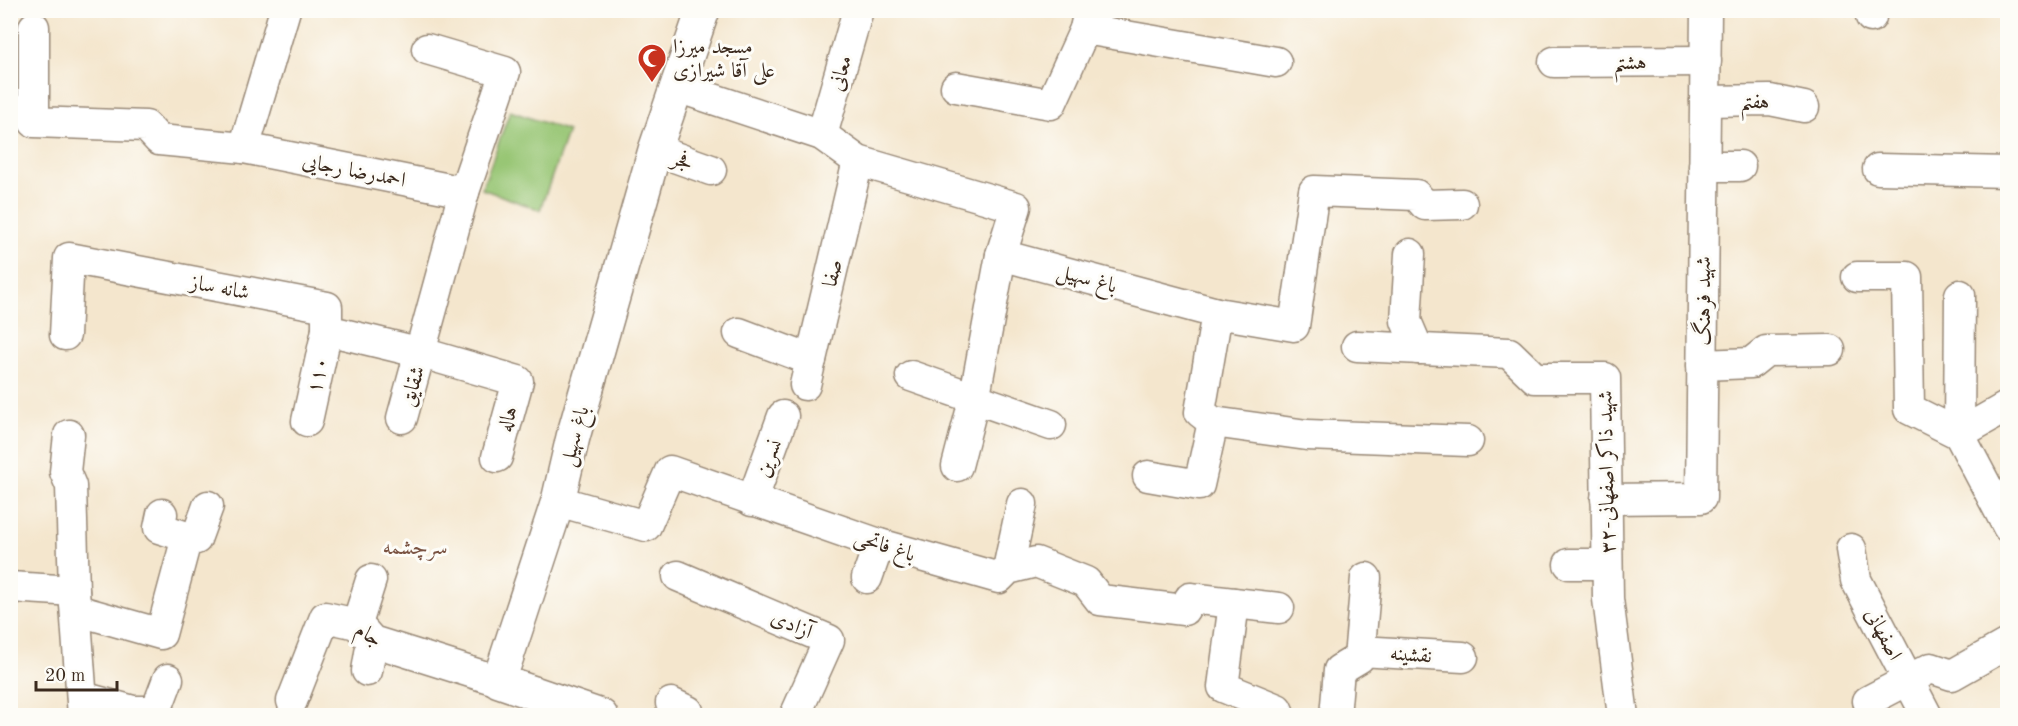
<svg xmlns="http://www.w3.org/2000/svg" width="2018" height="726" font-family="'Old Standard TT',Amiri,serif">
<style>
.park{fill:#98c674;stroke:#6a7849;stroke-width:1.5}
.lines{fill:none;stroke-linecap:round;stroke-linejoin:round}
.minor-casing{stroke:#988876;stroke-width:33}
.tertiary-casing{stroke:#988876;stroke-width:36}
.minor{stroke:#fff;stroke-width:30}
.tertiary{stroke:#fff;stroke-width:33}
.labels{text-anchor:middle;stroke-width:6;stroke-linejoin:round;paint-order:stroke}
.poi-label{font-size:21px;fill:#3b2a1e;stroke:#fdfcf7;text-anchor:start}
.street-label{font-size:21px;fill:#3b2a1e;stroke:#fdfcf7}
.neighbourhood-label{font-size:22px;fill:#7a5342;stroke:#fdfcf7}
</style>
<rect width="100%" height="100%" fill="#fdfcf7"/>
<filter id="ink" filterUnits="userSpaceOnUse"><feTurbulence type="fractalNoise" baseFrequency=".0167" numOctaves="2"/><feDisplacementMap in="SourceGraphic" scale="12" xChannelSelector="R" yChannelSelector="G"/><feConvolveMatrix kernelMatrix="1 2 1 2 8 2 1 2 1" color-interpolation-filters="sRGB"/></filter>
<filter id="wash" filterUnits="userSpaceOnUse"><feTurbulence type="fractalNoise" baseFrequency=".008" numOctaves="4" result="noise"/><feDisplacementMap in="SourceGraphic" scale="24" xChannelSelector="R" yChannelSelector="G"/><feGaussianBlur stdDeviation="1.35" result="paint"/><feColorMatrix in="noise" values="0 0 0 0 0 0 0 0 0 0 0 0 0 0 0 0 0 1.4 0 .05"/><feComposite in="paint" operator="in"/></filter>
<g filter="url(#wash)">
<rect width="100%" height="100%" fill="#f4e6cd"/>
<path class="park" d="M510,111L568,131L540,210L482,189Z"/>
</g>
<g filter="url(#ink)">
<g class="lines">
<g class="minor-casing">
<g id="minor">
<path d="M1871,17V10"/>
<path d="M34,27V122L146,126L159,140L244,148L464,192"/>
<path d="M1085,29L1276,62"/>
<path d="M1554,62L1706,61"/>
<path d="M677,87L822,135L858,161L1016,207L1001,255L974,400L957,466"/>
<path d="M956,87L1051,104L1085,29L1089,10"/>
<path d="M1705,101L1770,100L1804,107"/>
<path d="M822,135L858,10"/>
<path d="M244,148L285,10"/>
<path d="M655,150L711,170"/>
<path d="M1704,166H1740"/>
<path d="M1878,169L2008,172"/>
<path d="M1410,254L1406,321L1418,349"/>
<path d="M1001,255L1217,313L1294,326L1314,191L1416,195L1425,205L1462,204"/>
<path d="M1857,277H1907L1909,409L1959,434L1960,295"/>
<path d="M1217,313L1200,412L1213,422L1307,435L1468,441"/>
<path d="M739,333L811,360"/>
<path d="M65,335L69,258L327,307V330L422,353L518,381L497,457"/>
<path d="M1357,346L1509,353L1535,378H1605L1608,599L1623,716"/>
<path d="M1702,365L1751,363L1766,351L1830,350"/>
<path d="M911,376L1051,425"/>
<path d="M805,385L858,161"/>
<path d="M2008,406L1959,434L2008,527"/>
<path d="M402,418L464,192L505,72L427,49"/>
<path d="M307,421L327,330"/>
<path d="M69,435L65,472L71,486L74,591L83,716"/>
<path d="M1148,476L1199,485L1213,422"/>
<path d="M1606,499L1701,498L1706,10"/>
<path d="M558,501L646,526L670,471L879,544L999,578L1008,569L1036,562L1086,582L1100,600L1184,610L1190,598L1279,608"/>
<path d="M752,501L783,416"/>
<path d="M162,514L159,528L187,537"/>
<path d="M1851,549L1856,580L1927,716"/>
<path d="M1569,564H1607"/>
<path d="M1008,569L1022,504"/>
<path d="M678,576L829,640L795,716"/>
<path d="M867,578L879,544"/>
<path d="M10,587L74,591"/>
<path d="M1234,603L1223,687L1277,709L1280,716"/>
<path d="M76,610L161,634L187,537L196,539L208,506"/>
<path d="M357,624L371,580"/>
<path d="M1360,651L1463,657"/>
<path d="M367,671L372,641"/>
<path d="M82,697L133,711H156L168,679"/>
<path d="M292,701L325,617L357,624L372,641L499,681"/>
<path d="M1868,701L1931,668L1952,675L2005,645L2008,651"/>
<path d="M671,703L688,711L686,716"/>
<path d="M1335,716L1339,670L1359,658L1366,578"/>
</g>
</g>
<g class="tertiary-casing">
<path id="tertiary" d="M601,716L499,681L558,501L573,437L655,150L703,10"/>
</g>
<use href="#minor" class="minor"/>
<use href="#tertiary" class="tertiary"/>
</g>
</g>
<defs>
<g id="mosque-pin" transform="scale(1.5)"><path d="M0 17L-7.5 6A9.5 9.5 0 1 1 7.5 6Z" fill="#c8321e" stroke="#fdfcf7"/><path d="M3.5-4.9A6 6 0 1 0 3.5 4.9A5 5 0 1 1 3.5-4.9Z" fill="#fff"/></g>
</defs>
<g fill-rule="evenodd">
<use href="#mosque-pin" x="652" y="58"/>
</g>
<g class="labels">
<g class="poi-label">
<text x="673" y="53">مسجد میرزا<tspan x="673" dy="24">علی آقا شیرازی</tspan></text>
</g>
<g class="street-label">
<text transform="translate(1630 62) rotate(-1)" y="7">هشتم</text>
<text transform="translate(840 73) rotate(-74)" y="7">معانی</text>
<text transform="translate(1755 101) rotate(2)" y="7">هفتم</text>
<text transform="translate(683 160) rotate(19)" y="7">فجر</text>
<text transform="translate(354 170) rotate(11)" y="7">احمدرضا رجایی</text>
<text transform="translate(832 273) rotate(-77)" y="7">صفا</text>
<text transform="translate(1087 278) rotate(15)" y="7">باغ سهیل</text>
<text transform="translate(220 287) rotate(11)" y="7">شانه ساز</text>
<text transform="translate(1703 301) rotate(-90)" y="7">شهید فرهنگ</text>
<text transform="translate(317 375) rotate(-77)" y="7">۱۱۰</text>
<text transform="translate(412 386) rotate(-73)" y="7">شقایق</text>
<text transform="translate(507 419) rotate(-75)" y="7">هاله</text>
<text transform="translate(574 436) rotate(-75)" y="7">باغ سهیل</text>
<text transform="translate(768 458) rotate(-70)" y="7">نسرین</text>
<text transform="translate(1606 472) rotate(-91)" y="7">۳۲-شهید ذاکر اصفهانی</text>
<text transform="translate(885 545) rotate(18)" y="7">باغ فاتحی</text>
<text transform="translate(792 624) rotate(23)" y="7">آزادی</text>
<text transform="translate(369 634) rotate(31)" y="7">جام</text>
<text transform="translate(1884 634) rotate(62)" y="7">اصفهانی</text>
<text transform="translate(1411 654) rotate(4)" y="7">نقشینه</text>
</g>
<g class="neighbourhood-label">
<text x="415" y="554">سرچشمه</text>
</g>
</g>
<rect width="2018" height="726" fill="none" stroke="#fdfcf7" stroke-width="36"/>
<path d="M36 681v9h81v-9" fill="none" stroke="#3b2a1e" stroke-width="3"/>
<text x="45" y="681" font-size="18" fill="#3b2a1e" stroke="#fdfcf7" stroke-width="4.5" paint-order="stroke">20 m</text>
</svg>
